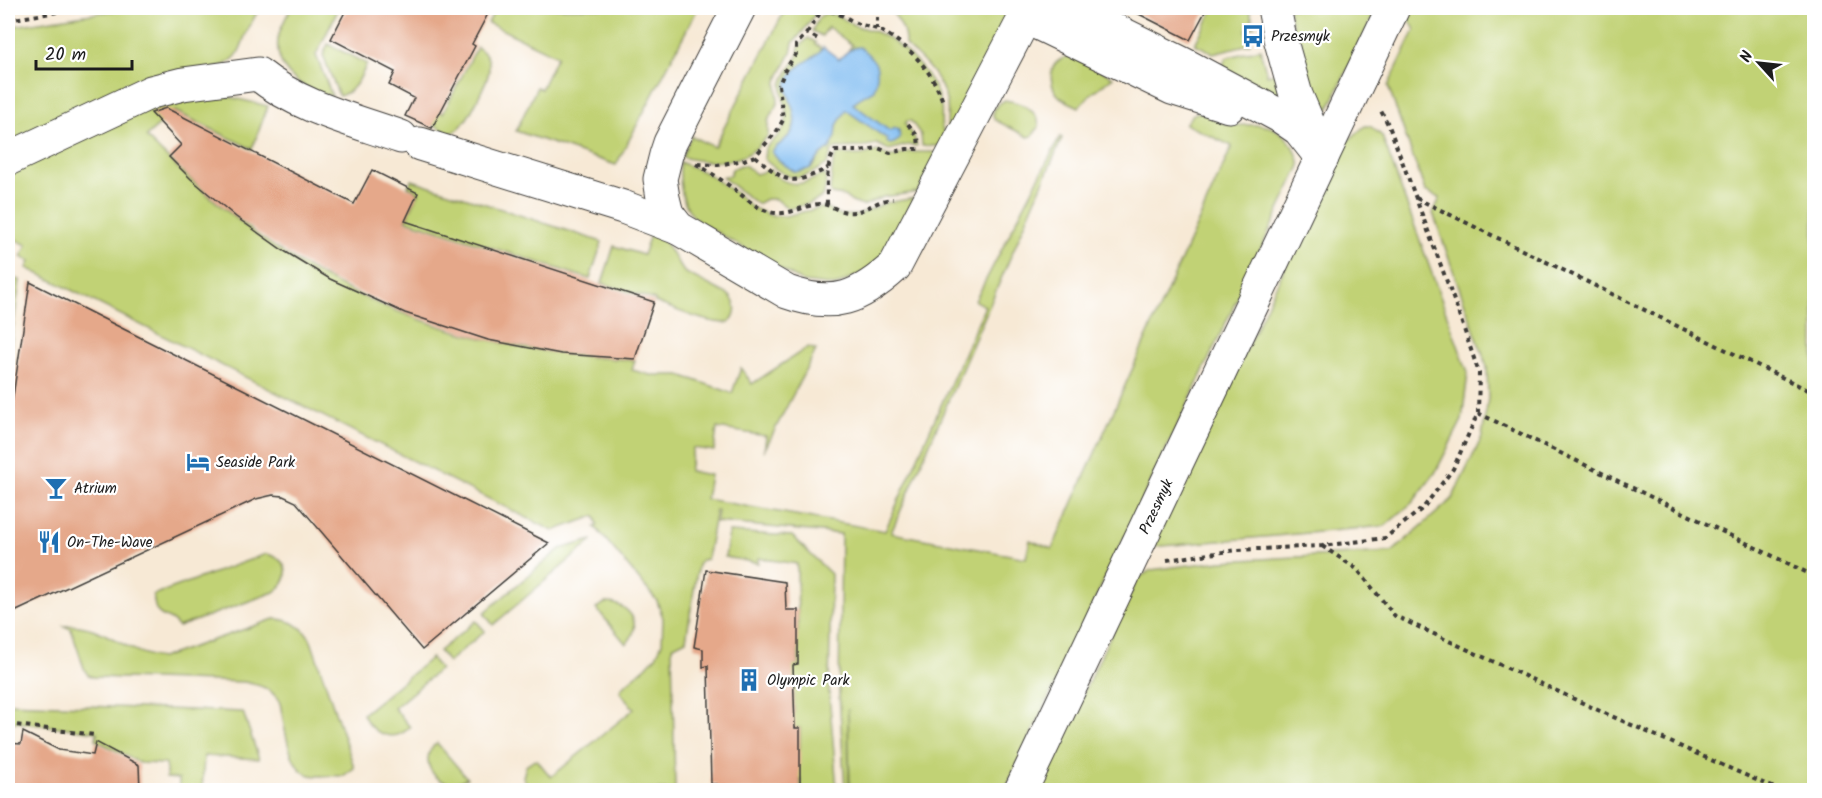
<svg xmlns="http://www.w3.org/2000/svg" width="1822" height="798" font-family="Kalam,sans-serif">
<style>
.green{fill:#c1d275;stroke:#6e7748;stroke-width:1.5}
.water{fill:#7fbcf2;stroke:#4e6c87;stroke-width:1.5}
.building{fill:#e5a88a}
.lines{fill:none;stroke-linecap:round;stroke-linejoin:round}
.minor-casing{stroke:#3d3b38;stroke-width:35}
.path{stroke:#3d3b38;stroke-width:4;stroke-dasharray:4.5 4.5;stroke-linecap:butt}
.minor{stroke:#fff;stroke-width:33}
.labels{text-anchor:middle;stroke-width:4.5;stroke-linejoin:round;paint-order:stroke}
.poi-label{font-size:15px;fill:#1c1c1c;stroke:#fff;text-anchor:start}
.street-label{font-size:15px;fill:#1c1c1c;stroke:#fff}
</style>
<rect width="100%" height="100%" fill="#fff"/>
<filter id="ink" filterUnits="userSpaceOnUse"><feTurbulence type="fractalNoise" baseFrequency=".0167" numOctaves="2"/><feDisplacementMap in="SourceGraphic" scale="12" xChannelSelector="R" yChannelSelector="G"/><feConvolveMatrix kernelMatrix="1 2 1 2 8 2 1 2 1" color-interpolation-filters="sRGB"/></filter>
<filter id="wash" filterUnits="userSpaceOnUse"><feTurbulence type="fractalNoise" baseFrequency=".008" numOctaves="4" result="noise"/><feDisplacementMap in="SourceGraphic" scale="24" xChannelSelector="R" yChannelSelector="G"/><feGaussianBlur stdDeviation="1.35" result="paint"/><feColorMatrix in="noise" values="0 0 0 0 0 0 0 0 0 0 0 0 0 0 0 0 0 1.4 0 .05"/><feComposite in="paint" operator="in"/></filter>
<g filter="url(#wash)">
<rect width="100%" height="100%" fill="#f7e9d5"/>
<g class="green">
<path d="M130,8H256L259,9C254,18 249,27 245,36C239,53 238,58 222,66L8,148V27Z"/>
<path d="M291,8H339L316,55L332,96C303,91 274,71 278,39C280,27 286,17 291,8Z"/>
<path d="M496,8H698L616,165L516,131L537,87L541,89L557,56L488,23Z"/>
<path d="M786,8H819L804,30L793,43L791,53L777,81L778,104C773,111 768,116 768,125C768,126 768,134 768,135C767,138 764,140 762,142C744,165 708,164 682,157L691,136L714,147Z"/>
<path d="M888,8H1013L950,131L947,128C947,120 948,112 947,104C942,78 924,61 905,45C906,30 897,17 888,8Z"/>
<path d="M1214,8H1256L1250,10L1254,27L1246,29L1250,44L1213,53L1195,44Z"/>
<path d="M1289,8H1377L1328,110L1323,113H1318L1290,17Z"/>
<path d="M1409,8H1814V790H1037L1138,578L1151,570L1221,561L1392,552L1452,499L1482,437L1488,398L1487,367L1433,213L1440,198L1425,191L1388,86L1415,30L1406,13Z"/>
<path d="M824,14C837,13 843,19 854,25C861,28 869,29 876,32C900,42 927,69 937,93C938,97 940,102 941,106C943,117 938,126 946,136L942,146H922L921,135L911,121H907L905,124L914,136L917,146L907,145L889,150L877,144L860,147L836,148L832,151L827,164C797,184 789,181 764,159L765,148C781,134 791,125 785,104C783,98 781,91 782,85C785,70 799,62 799,47L808,38L816,42L815,44L822,49C810,66 795,64 786,86C794,116 805,126 776,147L811,168L820,156L830,148L836,136L837,125L846,110L887,139V142L890,132L853,104L858,99L855,47L848,51L852,45L828,27L822,36L812,31L819,17Z"/>
<path d="M328,44L367,64C360,78 356,91 339,96L323,55Z"/>
<path d="M477,47C484,52 489,56 489,65C490,75 485,83 481,92C471,113 458,146 429,131L430,129L442,135L444,130L432,124L439,112L443,113Z"/>
<path d="M1260,49L1267,75L1275,73L1284,101L1221,69L1226,58Z"/>
<path d="M1072,55L1113,77L1090,95L1079,107C1072,103 1063,101 1058,95C1050,86 1048,69 1058,61C1062,58 1067,57 1072,55Z"/>
<path d="M208,92L268,106L252,149L175,111L146,137C180,171 216,204 255,233C365,315 500,354 635,360L632,370L650,375H680L732,393L741,368L752,384L808,347L816,350L764,451L766,436L717,428L714,451L693,448L689,471L710,475L706,499L885,531L985,306L975,301L1060,137L1062,138L891,533L1026,558L1030,540L1052,549L1232,146L1185,124L1192,115L1198,112C1209,114 1217,122 1228,124C1238,127 1251,124 1261,125C1282,127 1297,146 1300,166L1005,790H850L848,709L849,790H845L839,694L841,534L716,522L718,511L716,510L707,559L702,560L698,565L686,640L672,647L675,790H528V786L523,777L526,766L533,761L537,760L551,777L634,709L620,692L621,688L646,667L656,656L662,643L663,618L657,601L597,529L595,527L598,525L595,516L553,531L27,268L30,261L21,257L27,245L8,236V166L137,106Z"/>
<path d="M1005,100C1020,102 1039,110 1039,127L1032,136L1028,137L995,120C989,112 997,104 1005,100Z"/>
<path d="M1365,126H1370L1382,136L1468,373L1462,420L1435,473L1413,502L1385,526L1152,547L1343,145Z"/>
<path d="M877,151L889,156H896L908,152H932L937,154L918,192L883,197L863,206L852,202L844,196L831,194L830,190L833,163L837,154L861,155Z"/>
<path d="M680,162L706,173L738,195L751,207L772,216H785L820,208H827L840,215H858L885,203L915,198L875,267L835,286L803,282L699,222C681,207 679,185 680,162Z"/>
<path d="M741,165L746,166L756,174L769,170C780,180 791,187 806,182C812,180 818,176 825,174C830,204 811,202 789,209L776,199H766L757,204L722,177L730,175L732,169Z"/>
<path d="M412,180L602,242L590,279L406,220L419,193L408,186Z"/>
<path d="M654,233L660,235L684,272L729,295C737,304 738,312 730,322C714,327 672,308 655,302V300L602,283L614,246L643,255L650,235Z"/>
<path d="M10,278L20,280L8,363V279Z"/>
<path d="M729,532L792,536L831,574L829,692L837,790H801V780H795L800,747V728H788L794,714V694H787V665L799,664L798,645H786L798,631L797,564L758,558V563L725,557Z"/>
<path d="M592,540V541L493,625L484,613L560,549Z"/>
<path d="M266,554C289,559 293,579 274,592L178,627C172,616 162,619 157,611C154,607 154,599 153,595Z"/>
<path d="M605,603C629,602 645,625 626,644L596,608Z"/>
<path d="M274,619C290,619 301,625 310,638L353,764L354,768L343,776C333,775 320,777 310,775C288,770 284,722 280,703C272,688 260,685 244,682L93,677L88,675L85,671L71,629L64,626C102,621 125,654 161,658Z"/>
<path d="M476,621L485,631L448,662L439,651Z"/>
<path d="M431,658L440,669L394,708L410,727C394,744 371,734 363,714Z"/>
<path d="M8,703L243,712L259,759L204,756L202,790H179V779L166,778V764L140,763L96,740L97,732L8,721Z"/>
<path d="M437,743L467,778C439,796 414,759 437,743Z"/>
</g>
<path class="water" d="M823,47L839,59C846,53 851,47 860,47C878,62 881,67 874,90L858,99L853,104L890,131L895,128L899,130L900,139L894,143L890,144L887,142V139L846,110L837,125L836,136L830,148L820,156L809,169L795,172L779,161L772,152C776,146 782,143 787,138C803,123 790,104 786,86C789,78 792,71 800,66C808,59 817,58 823,47Z"/>
<g id="blocks">
<g class="building">
<path d="M347,8H491L472,44L475,46L432,128L405,116L414,98L389,85L395,72L331,39Z"/>
<path d="M1127,8H1207L1190,40Z"/>
<path d="M166,108L354,204L372,170L418,193L405,221L654,302L635,359L561,354L488,340L405,313L330,279L281,249L236,217L191,179L169,157L181,145L151,113Z"/>
<path d="M30,282L549,543L422,650L296,502L283,496L273,495L256,499L8,615V430Z"/>
<path d="M706,570L785,582L786,610H798V664L793,665L795,728H800V790H717V784H711L708,666L703,667V649L694,647Z"/>
<path d="M23,732L59,750L93,755L96,742L139,765L140,790H8V743L21,744Z"/>
</g>
</g>
</g>
<g filter="url(#ink)">
<use href="#blocks" fill-opacity="0" stroke="#3d3b38" stroke-width="1.5"/>
<g class="lines">
<g class="minor-casing">
<g id="minor">
<path d="M739,8L670,143L666,155L660,179L663,198L667,214L678,228L787,292C834,309 860,298 895,266L1030,8"/>
<path d="M1070,8L1183,64L1280,116L1299,129L1322,158"/>
<path d="M1274,8L1280,38L1296,95L1316,142"/>
<path d="M1025,17L1172,88L1229,106"/>
<path d="M420,144L623,207L678,228"/>
<path d="M8,159L151,92L183,84L258,74C299,107 353,120 401,137"/>
<path id="s1" d="M1021,790L1393,8"/>
</g>
</g>
<g class="path">
<path d="M273,8H275"/>
<path d="M877,8V29"/>
<path d="M8,20L81,8"/>
<path d="M807,33L822,10C836,10 844,17 856,23C864,26 872,27 879,30C909,45 933,71 943,102"/>
<path d="M908,124L918,137L919,147"/>
<path d="M755,156C787,183 789,187 828,168"/>
<path d="M696,164C709,171 720,179 731,187C748,199 761,215 783,213C795,212 807,205 819,204C831,203 838,214 854,212C868,210 877,200 893,199"/>
<path d="M698,164L718,165L744,160L755,156L777,131L783,120L779,85L785,70L796,54V45L807,33L820,40"/>
<path d="M1416,198L1814,393"/>
<path d="M827,204C827,188 825,165 835,151H860L878,148L890,153L907,149H921"/>
<path d="M1478,413L1814,576"/>
<path d="M1322,546L1357,569L1395,616L1600,711L1779,790"/>
<path d="M1167,560L1237,550L1322,546L1385,538L1423,508L1453,469L1478,413L1479,373L1456,306L1389,126L1381,111"/>
<path d="M8,724L95,735"/>
</g>
<use href="#minor" class="minor"/>
</g>
</g>
<defs>
<g id="bus-bare" transform="scale(1.8)"><path d="M-5-6H5V4H4V6H2V4H-2V6H-4V4H-5ZM-3.5-4V0h7V-4ZM-3.5 1.2v1.5H-2V1.2ZM2 1.2v1.5H3.5V1.2Z" fill="#1f6fb2" stroke="#fff" stroke-width="2.5" paint-order="stroke"/></g>
<g id="hotel-bare" transform="scale(1.8)"><path d="M-6-4.5h1.5V1H6V5H4.5V3h-9V5H-6ZM-4 0a1.8 1.8 0 1 1 3.6 0ZM.5 0V-2.5h3Q6-2.5 6 0Z" fill="#1f6fb2" stroke="#fff" stroke-width="2.5" paint-order="stroke"/></g>
<g id="bar-bare" transform="scale(1.8)"><path d="M-6-5H6L.8 .8V4.5H3.5V6h-7V4.5H-.8V.8Z" fill="#1f6fb2" stroke="#fff" stroke-width="2.5" paint-order="stroke"/></g>
<g id="restaurant-bare" transform="scale(1.8)"><path d="M-5-6h1v4h1v-4h1v4h1v-4h1v5L-1.5 .5V6h-2V.5L-5-1ZM5-6V6H3V1.5H1.5Q1.5-4 5-6Z" fill="#1f6fb2" stroke="#fff" stroke-width="2.5" paint-order="stroke"/></g>
<g id="building-bare" transform="scale(1.8)"><path d="M-4-6H4V6H1V3H-1V6H-4ZM-2.5-4.3h1.7v1.8h-1.7ZM.8-4.3h1.7v1.8H.8ZM-2.5-1h1.7V.8h-1.7ZM.8-1h1.7V.8H.8Z" fill="#1f6fb2" stroke="#fff" stroke-width="2.5" paint-order="stroke"/></g>
</defs>
<g fill-rule="evenodd">
<use href="#bus-bare" x="1253" y="36"/>
<use href="#hotel-bare" x="198" y="462"/>
<use href="#bar-bare" x="56" y="488"/>
<use href="#restaurant-bare" x="49" y="542"/>
<use href="#building-bare" x="749" y="680"/>
</g>
<g class="labels">
<g class="poi-label">
<text x="1271" y="41">Przesmyk</text>
<text x="216" y="467">Seaside Park</text>
<text x="74" y="493">Atrium</text>
<text x="67" y="547">On-The-Wave</text>
<text x="767" y="685">Olympic Park</text>
</g>
<g class="street-label">
<text dy="5" stroke="none"><textPath href="#s1" startOffset="314">Przesmyk</textPath></text>
</g>
</g>
<rect width="1822" height="798" fill="none" stroke="#fff" stroke-width="30"/>
<g transform="translate(1759 63) rotate(297)" stroke="#ffffff" stroke-width="4.5" paint-order="stroke">
<path d="M0-4.5L10 22L0 15L-10 22Z" fill="#1c1c1c"/>
<text y="-9" font-size="16" font-weight="bold" text-anchor="middle" fill="#1c1c1c">N</text>
</g>
<path d="M36 60v9h96v-9" fill="none" stroke="#1c1c1c" stroke-width="3"/>
<text x="45" y="60" font-size="18" fill="#1c1c1c" stroke="#ffffff" stroke-width="4.5" paint-order="stroke">20 m</text>
</svg>
